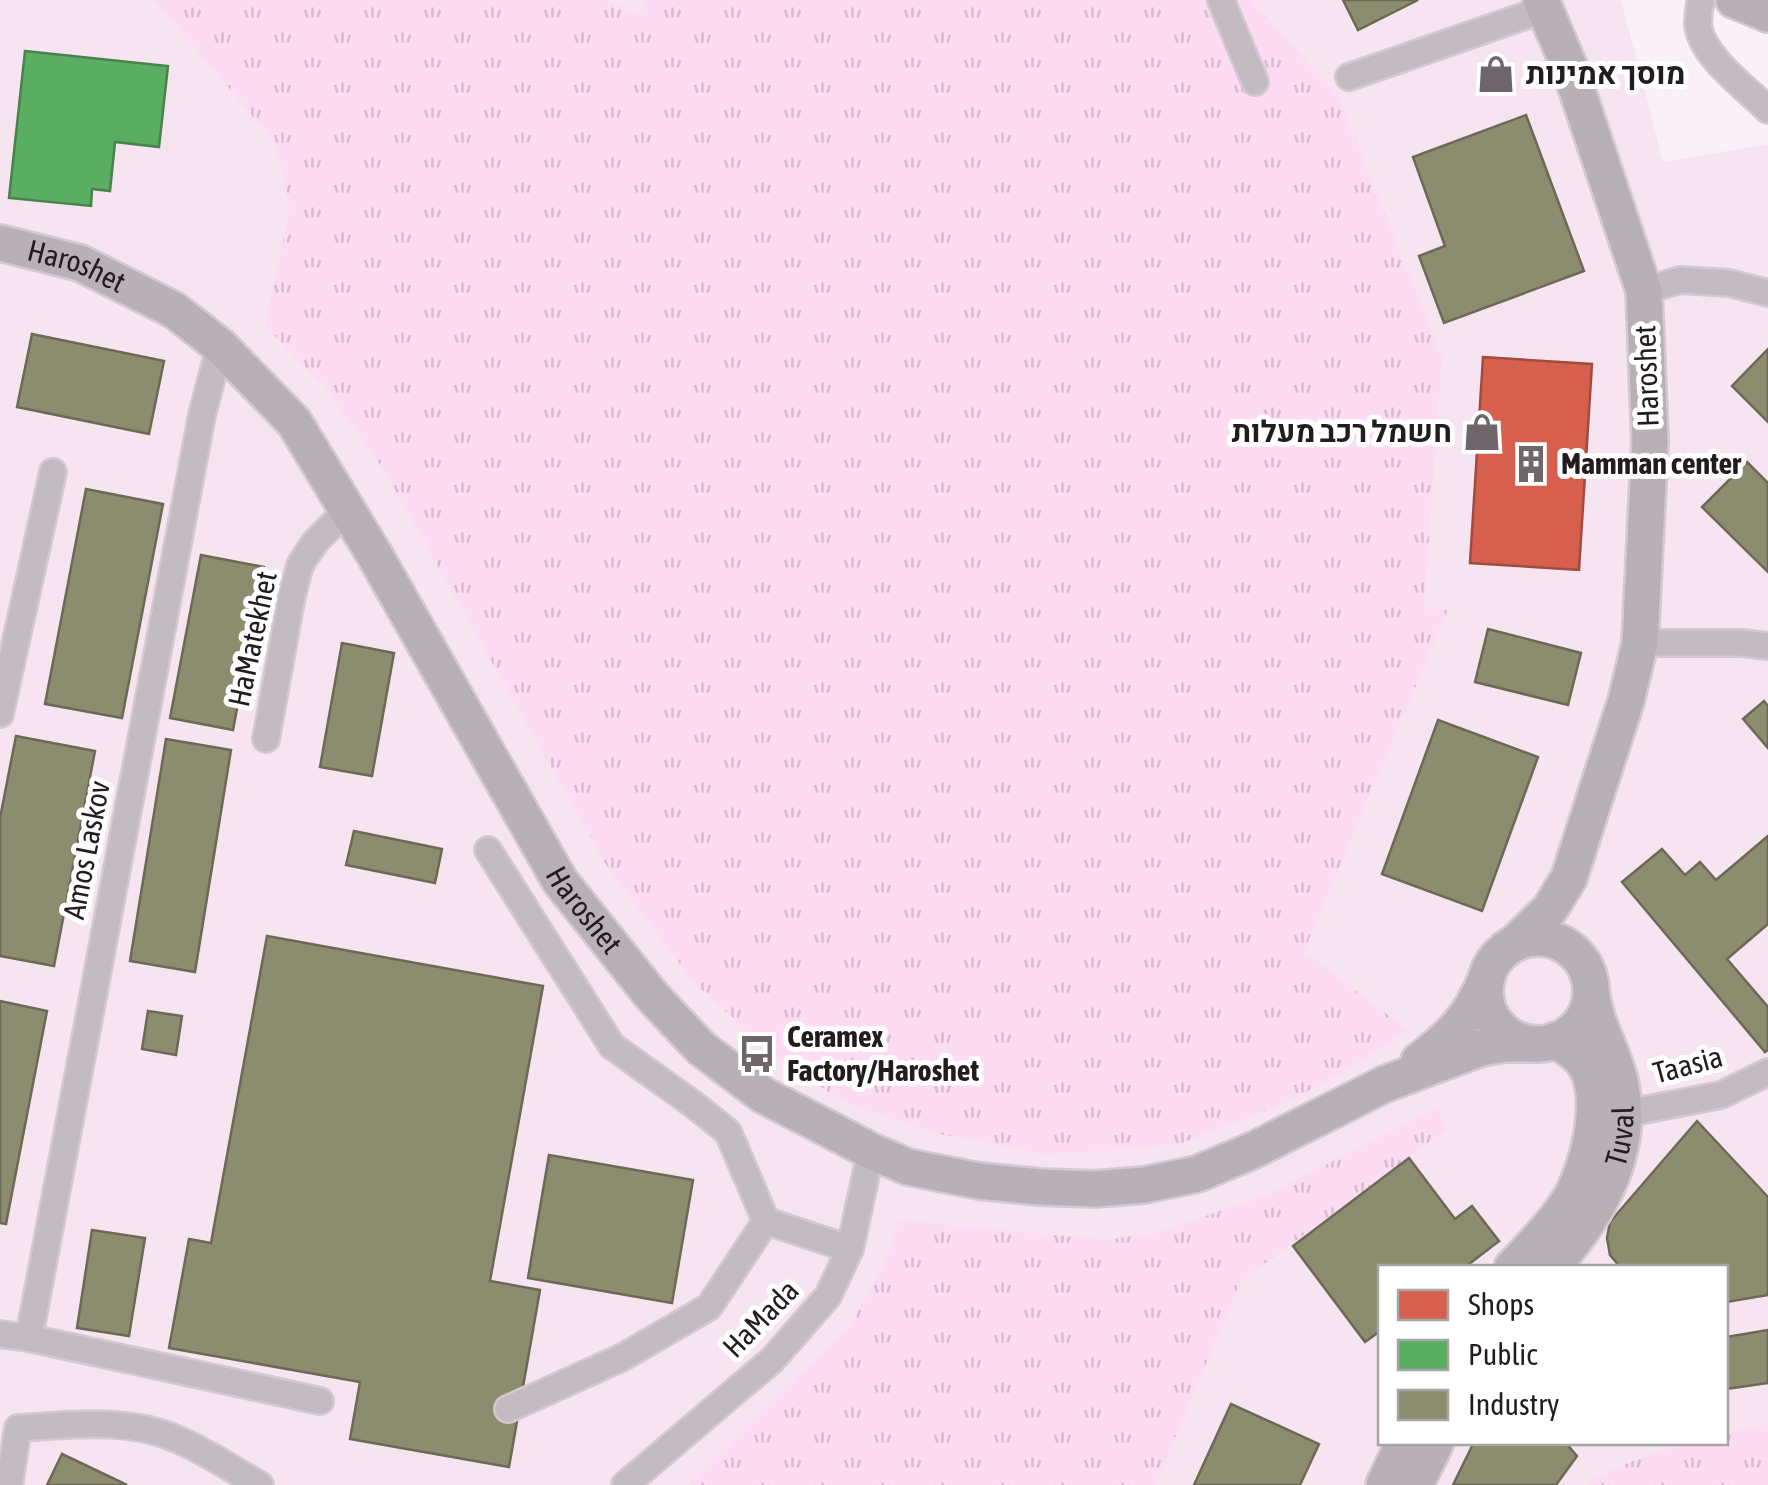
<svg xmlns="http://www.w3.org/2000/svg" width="1768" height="1485" font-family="'Asap Condensed',Heebo,sans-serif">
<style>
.built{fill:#f7e4f1;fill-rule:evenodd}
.grass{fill:url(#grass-tufts)}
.shops{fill:#d6604d;stroke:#a04b40;stroke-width:2.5}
.public{fill:#5aae61;stroke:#49824e;stroke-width:2.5}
.industry{fill:#8c8c6e;stroke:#6c6a57;stroke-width:2.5}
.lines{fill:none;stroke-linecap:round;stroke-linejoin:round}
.street-casing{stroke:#d2cacf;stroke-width:30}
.secondary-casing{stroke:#d2cacf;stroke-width:40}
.street{stroke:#c4bac1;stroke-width:25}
.secondary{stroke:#b9b0b6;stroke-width:35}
.labels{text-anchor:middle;stroke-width:10;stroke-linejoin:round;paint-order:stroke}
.poi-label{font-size:30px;font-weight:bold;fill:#221b20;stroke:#fff;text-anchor:start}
.street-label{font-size:30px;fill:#221b20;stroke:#fff}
</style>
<defs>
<pattern id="grass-tufts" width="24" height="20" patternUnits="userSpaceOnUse" patternTransform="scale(2.5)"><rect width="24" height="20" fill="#fcdbf3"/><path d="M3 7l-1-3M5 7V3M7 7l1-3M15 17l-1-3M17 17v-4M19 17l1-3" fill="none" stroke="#d8bbd0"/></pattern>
</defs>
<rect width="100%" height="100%" fill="#faf0f7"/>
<path class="built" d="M0,0H1621L1663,162L1768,144V1485H0ZM1380,1268H1726V1442H1380Z"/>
<g class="grass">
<path d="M154,0H606L638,15L647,0H1251L1338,96L1442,357L1424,608L1448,610L1304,951L1408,1030L1353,1067L1287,1102L1182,1143L1122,1150L1042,1154L935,1133L845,1103L777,1057L693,982L606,865L385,472L324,386L265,326L290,208L276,144Z"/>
<path d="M1438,1108L1446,1130L1241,1281L1155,1485H686L851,1324L882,1268L900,1220L1107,1240L1163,1231L1268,1194Z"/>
<path d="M1768,1423V1485H1589L1592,1480C1639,1457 1672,1442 1726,1442V1434Z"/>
</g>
<path class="shops" d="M1483,357L1592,364L1579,570L1470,563Z"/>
<path class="public" d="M25,51L168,66L159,147L115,142L110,191L92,189L91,206L9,198Z"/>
<g class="industry">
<path d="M1343,0H1418L1358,30Z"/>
<path d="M1526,115L1584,271L1444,323L1419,256L1445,246L1413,157Z"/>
<path d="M32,334L164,361L149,434L17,407Z"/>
<path d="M1768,349V422L1732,386Z"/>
<path d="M1747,462L1768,483V572L1702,507Z"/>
<path d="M86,489L163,504L122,718L45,704Z"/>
<path d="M201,555L264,567L233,730L170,718Z"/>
<path d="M1488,629L1581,653L1568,705L1475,682Z"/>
<path d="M342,643L394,653L372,776L320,767Z"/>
<path d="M1764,701L1768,706V748L1743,719Z"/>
<path d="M1438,720L1538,757L1482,911L1382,874Z"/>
<path d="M16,736L95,751L54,966L0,956V818Z"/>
<path d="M166,739L231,750L195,972L130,961Z"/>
<path d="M354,831L442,849L435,883L346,865Z"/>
<path d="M1768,836V924L1727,959L1768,1007V1050L1765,1052L1622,882L1662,849L1685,875L1700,862L1716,880Z"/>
<path d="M267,936L543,986L490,1281L540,1290L509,1467L350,1439L360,1382L169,1348L189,1239L211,1243Z"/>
<path d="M0,1001L47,1011L6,1224L0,1223Z"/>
<path d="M148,1011L182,1016L176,1055L142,1049Z"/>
<path d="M1697,1121L1768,1197V1295L1726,1302V1268H1621L1610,1255L1607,1238L1610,1222Z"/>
<path d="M549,1155L693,1180L672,1303L528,1278Z"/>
<path d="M1409,1158L1455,1219L1472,1206L1499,1241L1464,1268H1380V1331L1365,1342L1293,1246Z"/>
<path d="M92,1230L145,1238L129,1336L77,1328Z"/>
<path d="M1768,1330V1383L1726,1389V1337Z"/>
<path d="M1231,1404L1319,1444L1300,1485H1194Z"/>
<path d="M1474,1442H1565L1577,1456L1556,1485H1453Z"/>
<path d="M62,1454L127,1485H47Z"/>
</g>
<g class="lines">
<g class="street-casing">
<g id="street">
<path d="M1221,0L1255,82"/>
<path d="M1701,0C1699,8 1698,16 1698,24C1701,56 1746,88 1768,110"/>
<path d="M1349,77L1545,9"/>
<path d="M1644,291L1680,280L1729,283L1768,293"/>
<path d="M1640,643H1741L1768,646"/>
<path d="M0,714L53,472"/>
<path d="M266,739L292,595L300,565L315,542L348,509"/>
<path d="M488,850L612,1046L693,1104L728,1132L766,1221L709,1307L623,1357L508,1409"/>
<path d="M1623,1114L1721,1095L1768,1072"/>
<path d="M766,1221L850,1249"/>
<path d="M0,1334L29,1338L202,415L220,346"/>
<path d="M29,1338L320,1401"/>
<path d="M9,1485L18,1428C72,1425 129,1417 179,1440C207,1452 233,1470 260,1485"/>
<path d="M625,1485L772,1360L828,1296L850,1249L871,1151"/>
</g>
</g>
<g class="secondary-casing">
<g id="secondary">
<path d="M1734,0L1768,14"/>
<path id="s1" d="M0,243L80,263L174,310L220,346L294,422L374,554L560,881L652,996L701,1048L763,1095L871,1151L908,1167L979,1181L1040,1187L1095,1189L1144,1185L1197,1174L1254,1150L1385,1084L1481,1048L1505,1044H1538"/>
<circle cx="1538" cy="991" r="53"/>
<path d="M1515,943L1550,909L1569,878L1626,701L1640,643L1650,441L1644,291L1569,66L1541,0"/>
<path d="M1419,1061C1453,1035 1469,1019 1486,979"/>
<path d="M1512,1268C1532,1246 1553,1226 1568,1202C1589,1170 1605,1100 1586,1066C1580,1055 1566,1047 1556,1040"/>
<path id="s2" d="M1551,1268C1596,1219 1634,1155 1621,1086C1614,1051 1595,1027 1591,990"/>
<path d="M1384,1485L1404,1442"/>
<path d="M1415,1485L1436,1442"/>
</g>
</g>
<use href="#street" class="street"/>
<use href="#secondary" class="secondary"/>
</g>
<defs>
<g id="shop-bare" transform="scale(3)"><path d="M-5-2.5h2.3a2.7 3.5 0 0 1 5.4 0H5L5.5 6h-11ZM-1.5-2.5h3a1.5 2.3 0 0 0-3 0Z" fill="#6e666b" stroke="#fff" stroke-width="2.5" paint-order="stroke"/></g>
<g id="building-bare" transform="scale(3)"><path d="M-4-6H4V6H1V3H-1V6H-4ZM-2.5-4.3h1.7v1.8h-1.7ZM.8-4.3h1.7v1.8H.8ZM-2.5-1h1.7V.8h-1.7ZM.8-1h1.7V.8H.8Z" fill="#6e666b" stroke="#fff" stroke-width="2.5" paint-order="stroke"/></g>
<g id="bus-bare" transform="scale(3)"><path d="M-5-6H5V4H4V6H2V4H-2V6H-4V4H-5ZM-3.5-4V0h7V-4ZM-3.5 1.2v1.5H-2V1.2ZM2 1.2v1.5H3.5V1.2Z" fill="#6e666b" stroke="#fff" stroke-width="2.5" paint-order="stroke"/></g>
</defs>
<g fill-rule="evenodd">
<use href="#shop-bare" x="1496" y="74"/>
<use href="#shop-bare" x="1482" y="432"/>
<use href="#building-bare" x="1531" y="464"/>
<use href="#bus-bare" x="757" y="1054"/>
</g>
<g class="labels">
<g class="poi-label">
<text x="1526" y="84">מוסך אמינות</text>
<text x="1452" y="442" text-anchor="end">חשמל רכב מעלות</text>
<text x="1561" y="474">Mamman center</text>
<text x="787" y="1047">Ceramex<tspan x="787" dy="34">Factory/Haroshet</tspan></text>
</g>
<g class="street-label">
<text dy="10" stroke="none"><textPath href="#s1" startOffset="80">Haroshet</textPath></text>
<text transform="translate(1647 376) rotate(-92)" y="10">Haroshet</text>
<text transform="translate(253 639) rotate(-78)" y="10">HaMatekhet</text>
<text transform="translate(87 850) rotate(-79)" y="10">Amos Laskov</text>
<text dy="10" stroke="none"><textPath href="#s1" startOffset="920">Haroshet</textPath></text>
<text transform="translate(1688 1065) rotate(-15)" y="10">Taasia</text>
<text dy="10" stroke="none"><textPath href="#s2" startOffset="152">Tuval</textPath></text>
<text transform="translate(761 1319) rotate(-46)" y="10">HaMada</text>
</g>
</g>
<rect x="1378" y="1265" width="350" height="180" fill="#ffffff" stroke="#a7a4a6" stroke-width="2.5"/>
<rect x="1398" y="1290" width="50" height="30" fill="#d6604d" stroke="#a7a4a6" stroke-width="2.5"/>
<text x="1468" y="1315" font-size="30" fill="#221b20">Shops</text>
<rect x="1398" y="1340" width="50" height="30" fill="#5aae61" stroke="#a7a4a6" stroke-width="2.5"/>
<text x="1468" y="1365" font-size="30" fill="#221b20">Public</text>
<rect x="1398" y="1390" width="50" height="30" fill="#8c8c6e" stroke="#a7a4a6" stroke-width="2.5"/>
<text x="1468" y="1415" font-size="30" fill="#221b20">Industry</text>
</svg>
